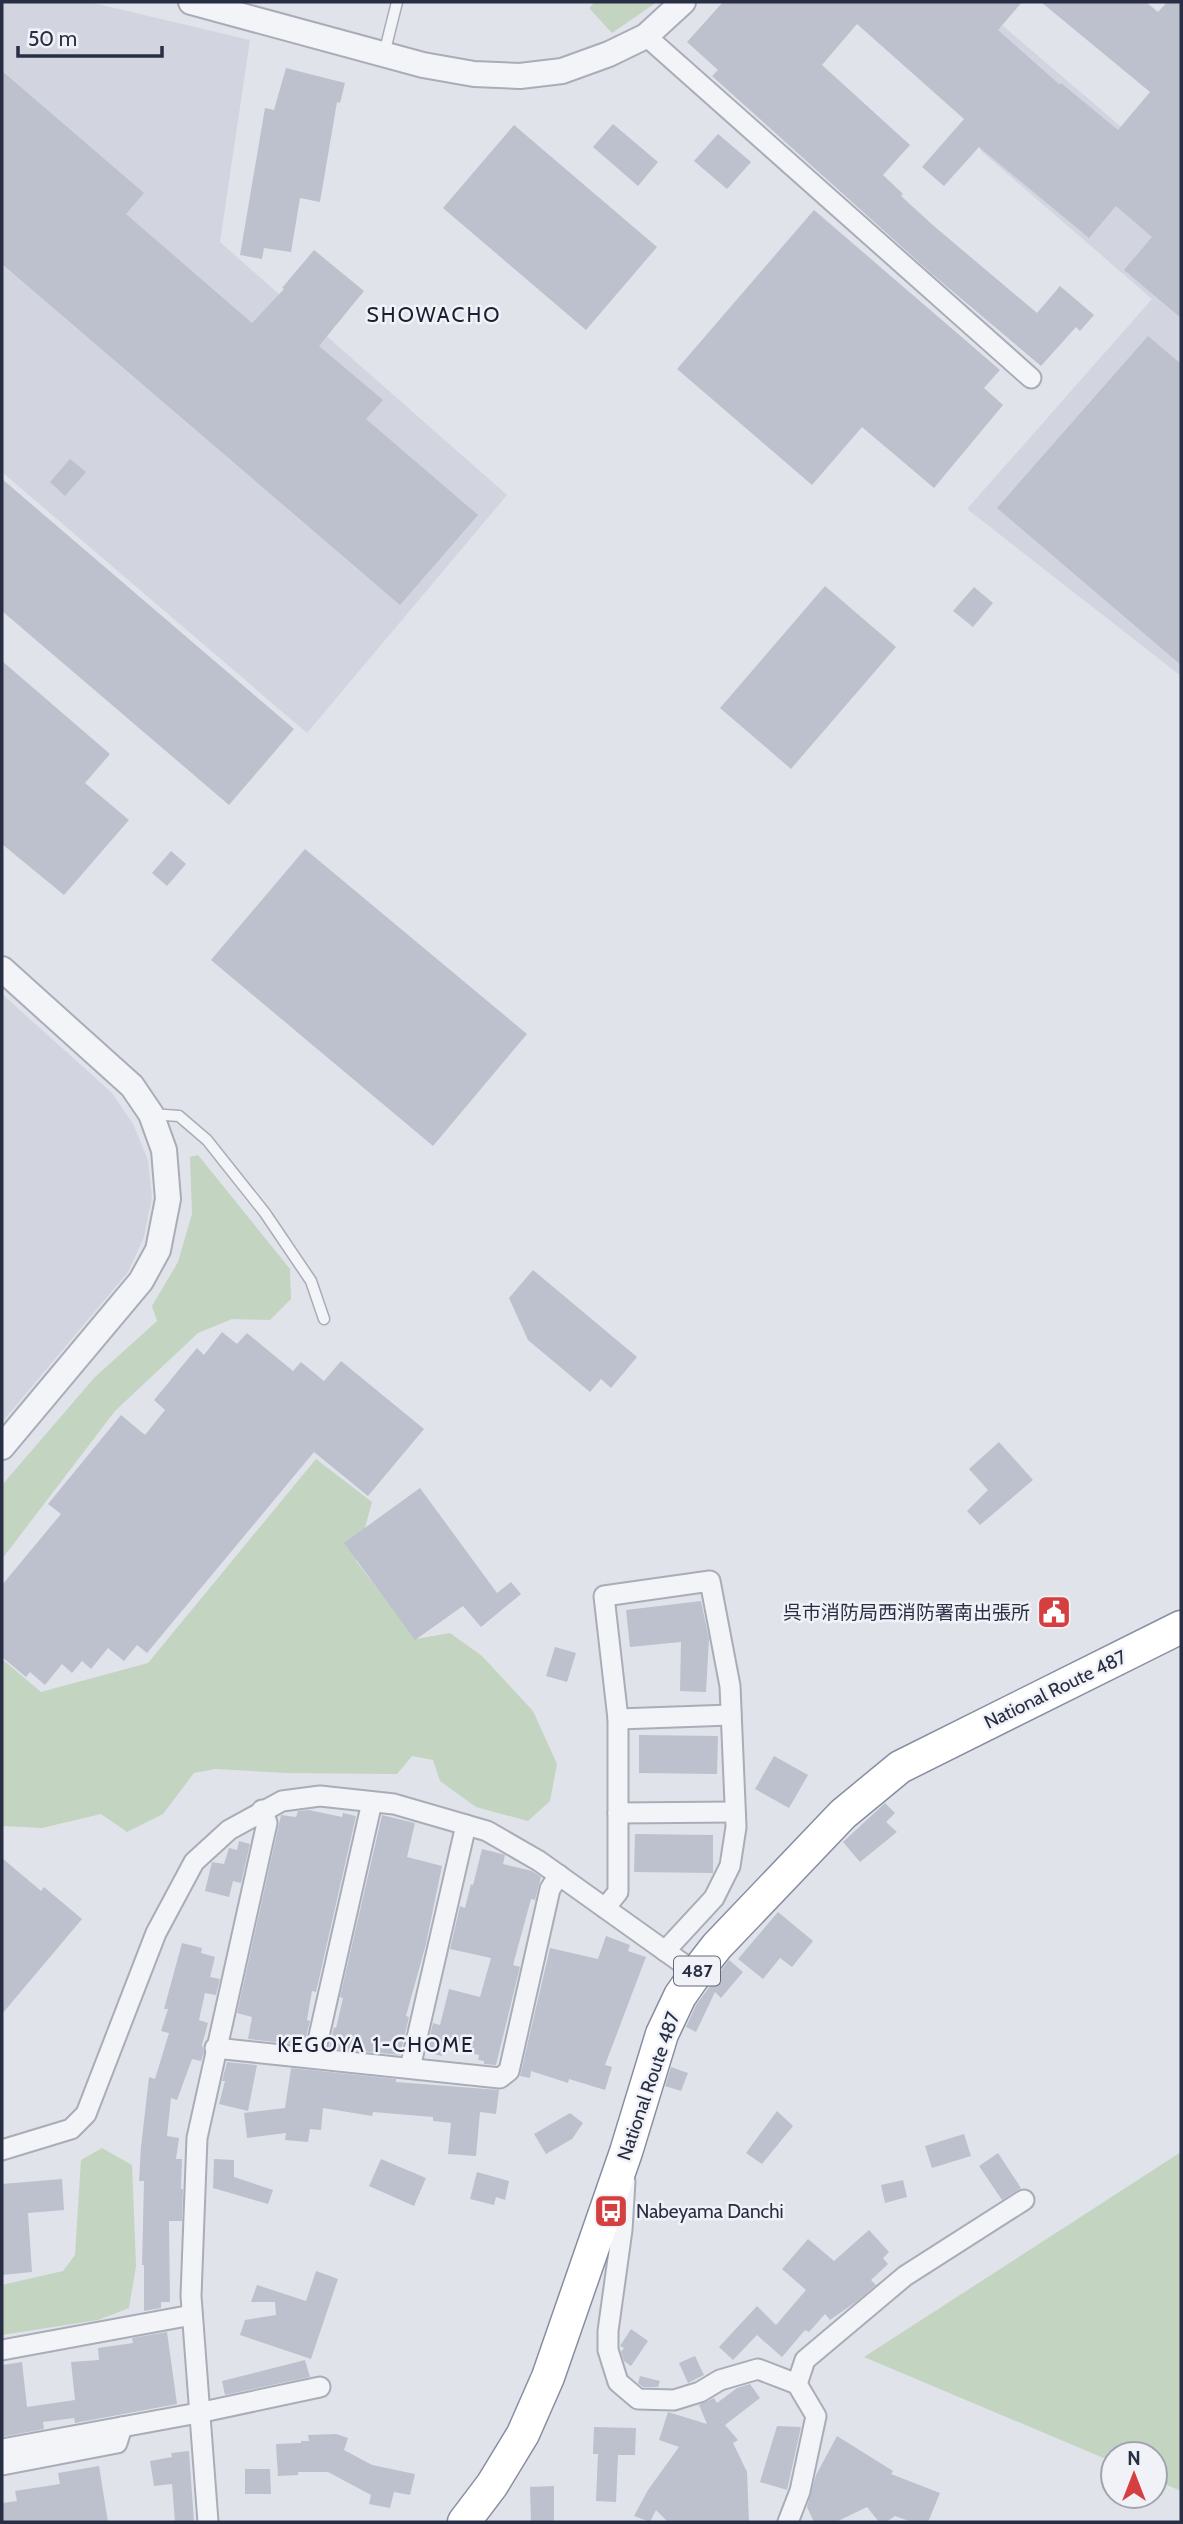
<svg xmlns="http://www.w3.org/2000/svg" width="1183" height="2524" font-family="Cabin,'Noto Sans JP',sans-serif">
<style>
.built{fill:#d2d5df}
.green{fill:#c3d4c1}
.building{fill:#bdc1cd}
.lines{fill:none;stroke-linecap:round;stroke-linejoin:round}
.service-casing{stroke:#a9adb8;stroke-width:13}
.minor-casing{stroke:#a9adb8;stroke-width:23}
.tertiary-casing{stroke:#a9adb8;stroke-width:28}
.trunk-casing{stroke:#878ea2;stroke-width:35}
.service{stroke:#f3f4f8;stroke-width:10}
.minor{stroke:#f3f4f8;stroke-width:19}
.tertiary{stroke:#f3f4f8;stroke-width:24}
.trunk{stroke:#fff;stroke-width:32}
.labels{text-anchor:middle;stroke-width:5;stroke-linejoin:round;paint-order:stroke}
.shield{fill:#f0f2f7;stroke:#646979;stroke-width:2}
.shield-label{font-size:18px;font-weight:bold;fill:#282e43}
.poi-label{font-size:19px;fill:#282e43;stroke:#f0f2f7;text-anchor:end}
.street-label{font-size:19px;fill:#282e43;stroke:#f0f2f7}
.neighbourhood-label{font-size:21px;letter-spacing:2px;fill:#1a1f33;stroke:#f0f2f7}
</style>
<rect width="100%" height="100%" fill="#e0e3ea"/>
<g class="built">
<path d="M2,2H89L250,40L220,242L507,495L307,733L2,472Z"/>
<path d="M872,2H975L1181,178V676L967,509L1152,299L980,150L1008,118Z"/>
<path d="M2,994L112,1093L133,1124L148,1160L152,1197L144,1237L128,1272L2,1422Z"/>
</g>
<g class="green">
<path d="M595,2H657L612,33L589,8Z"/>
<path d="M198,1155L290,1269L291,1299L270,1320L232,1319L198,1333L115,1411L2,1559V1485L95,1377L157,1321L152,1306L178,1262L192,1214L190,1157Z"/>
<path d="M316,1459L372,1502L356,1561L416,1639L450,1633L482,1656L533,1711L557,1764L550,1801L528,1821L476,1807L440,1781L433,1760L412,1756L397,1774L286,1773L215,1769L194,1773L163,1814L127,1832L101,1814L42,1828L2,1826V1659L41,1692L148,1663Z"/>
<path d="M102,2148L132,2165L136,2266L129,2308L98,2320L2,2335V2285L63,2271L75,2255L81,2160Z"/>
<path d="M1181,2152V2491L1155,2480V2454H1113V2462L864,2357Z"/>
</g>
<g class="building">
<path d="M723,2H1022L998,30L1060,85L1061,83L1118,130L1150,92L1041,2H1146L1158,12L1167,2H1181V318L1124,270L1152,237L1116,206L1089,238L979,147L944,186L922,167L964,119L857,24L822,65L910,145L883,175L903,194L901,196L935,227L1037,313L1060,286L1094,315L1080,331L1076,327L1041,366L932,274L712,76L718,70L687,42Z"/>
<path d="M286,68L345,83L340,103L337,102L320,202L300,198L291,252L264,248L262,259L240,255L265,108L274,110Z"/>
<path d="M2,71L144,193L126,214L252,323L284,289L282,288L314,250L364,291L319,346L383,400L366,419L478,515L400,605L2,264Z"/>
<path d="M613,124L658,162L638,186L593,147Z"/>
<path d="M514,125L657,247L586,330L443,208Z"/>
<path d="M718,134L751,162L727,189L694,161Z"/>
<path d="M814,210L1000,370L984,388L1003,405L934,488L862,427L812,485L677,369Z"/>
<path d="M1148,336L1181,364V665L997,508Z"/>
<path d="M70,459L86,472L65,496L50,482Z"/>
<path d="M2,479L294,729L229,805L2,611Z"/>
<path d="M825,586L896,647L791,769L720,708Z"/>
<path d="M974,587L993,603L973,627L953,611Z"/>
<path d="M2,661L110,754L85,783L129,820L64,895L2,844Z"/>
<path d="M305,849L527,1034L433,1146L211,960Z"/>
<path d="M171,851L186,864L167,886L152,873Z"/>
<path d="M533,1270L637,1357L611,1388L601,1379L590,1392L528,1340L509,1298Z"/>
<path d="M222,1332L237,1344L247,1333L293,1371L301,1362L324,1381L341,1361L424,1429L368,1496L314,1452L147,1653L137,1645L124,1661L108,1648L91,1669L82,1661L72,1673L62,1664L45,1685L30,1672L26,1677L2,1657V1585L61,1514L48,1504L121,1415L145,1435L165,1410L154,1400L197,1348L204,1355Z"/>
<path d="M999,1442L1033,1480L980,1525L967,1511L988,1490L969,1469Z"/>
<path d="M420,1488L497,1593L511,1582L521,1594L481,1627L463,1606L415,1640L344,1543Z"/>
<path d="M701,1601L709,1639L706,1692L680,1691L681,1642L630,1647L626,1610Z"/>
<path d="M555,1647L576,1653L567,1682L546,1676Z"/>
<path d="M639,1735L718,1736L717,1774L639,1773Z"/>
<path d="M774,1756L808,1775L789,1808L755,1789Z"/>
<path d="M885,1803L895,1813L886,1822L897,1832L860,1862L843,1842Z"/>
<path d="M309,1810L342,1817L343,1813L356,1816L316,1992L312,1991L307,2020L310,2021L304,2045L248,2039L252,2017L237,2013L281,1815L296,1817L298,1811Z"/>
<path d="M382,1815L415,1823L407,1857L442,1866L426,1944L406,2016L409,2017L400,2055L329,2048L334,2027L336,2028L343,1998L340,1997Z"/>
<path d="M635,1834L713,1835V1873L634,1872Z"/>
<path d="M239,1841L250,1844L241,1883L233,1881L229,1897L205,1891L212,1862L224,1864L229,1848L237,1850Z"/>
<path d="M482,1849L502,1854L505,1855L503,1864L532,1871L541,1877L535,1900L531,1899L513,1965L520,1967L496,2065L484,2064V2061L478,2060L479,2055L444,2046L442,2056L426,2052L433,2023L440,2025L449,1989L480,1997L491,1958L450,1949L460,1906L465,1908L471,1884L473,1885Z"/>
<path d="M2,1858L41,1891L44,1887L82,1919L2,2014Z"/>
<path d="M778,1912L813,1941L792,1967L780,1958L763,1979L738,1959Z"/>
<path d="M606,1936L630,1945L628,1951L646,1957L605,2065L612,2067L605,2090L569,2079L568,2083L531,2071L530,2078L520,2076L550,1948L598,1959Z"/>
<path d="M182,1943L202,1948L201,1953L215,1957L210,1977L220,1979L216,1995L205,1993L199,2020L208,2023L202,2045L204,2052L201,2061L192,2059L177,2100L171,2098L167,2136L179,2138L176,2159H182L181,2189H183L182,2221H169L170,2302H161V2308L144,2311V2265H142L144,2181H139L141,2147L149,2077L155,2079L169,2033L161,2031L168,2009H164Z"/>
<path d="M729,1960L743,1972L721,1998L715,1992L696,2032L686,2027L696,2005Z"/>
<path d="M227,2062L257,2065L248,2111L219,2104L225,2081H222Z"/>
<path d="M671,2067L688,2073L681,2091L665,2086Z"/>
<path d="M291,2068L396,2079V2082L499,2090L496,2114L480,2112L476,2156L448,2154L451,2123L433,2121V2117L373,2112L372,2116L323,2108L321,2130L310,2129L308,2142L285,2140L286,2133L247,2138L244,2113L285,2108Z"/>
<path d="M777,2111L793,2126L762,2164L746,2153Z"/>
<path d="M570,2113L583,2123L572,2139L546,2154L534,2134Z"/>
<path d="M964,2134L971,2156L932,2168L925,2146Z"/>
<path d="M998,2153L1021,2188L1002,2200L979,2166Z"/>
<path d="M214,2159L234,2160V2177L273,2190L268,2204L213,2188Z"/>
<path d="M381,2159L426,2178L414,2206L369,2186Z"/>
<path d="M477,2172L509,2181L505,2200L496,2197L494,2205L470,2199Z"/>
<path d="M62,2179L64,2210L28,2213L32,2272L2,2275V2184Z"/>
<path d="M903,2180L907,2197L885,2203L881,2185Z"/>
<path d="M869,2230L889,2252L883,2258L888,2264L871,2280L876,2285L857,2301L830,2320L825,2314L809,2332L805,2330L782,2357L757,2335L733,2360L719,2347L757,2306L776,2325L806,2290L782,2269L808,2239L834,2261Z"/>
<path d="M316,2271L338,2279L311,2359L240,2335L245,2320L276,2315L275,2302H251L257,2285L306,2301Z"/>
<path d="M631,2329L648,2341L631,2366L624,2361L621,2352L624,2348L620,2346Z"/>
<path d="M167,2332L177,2404L75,2423L74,2418L43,2422L44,2429L2,2437V2365L22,2362L27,2407L75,2400L71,2362L99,2360L98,2348L133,2343L132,2338Z"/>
<path d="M695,2356L704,2375L688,2383L679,2363Z"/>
<path d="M305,2360L310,2377L225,2395L222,2381Z"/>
<path d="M640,2376L660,2381L658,2387H643L638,2383Z"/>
<path d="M750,2384L760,2398L725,2425L738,2440L733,2443L747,2472L749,2522H668L656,2510L650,2522L634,2516L648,2490L679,2447L659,2440L668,2412L707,2424L699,2405L714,2398L717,2403L737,2388Z"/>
<path d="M777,2426L801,2427L787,2490L760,2482Z"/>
<path d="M594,2427L636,2428L635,2455H618L616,2502L596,2501L598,2454H593Z"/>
<path d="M336,2434L348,2438L344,2450L372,2465L415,2474L410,2495L394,2492L390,2508L369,2504L371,2495L328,2472H298V2475L278,2476L276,2444L301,2443V2441H309L308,2435Z"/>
<path d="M837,2436L893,2471L891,2474L940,2493L928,2522H912L895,2516L886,2522H879L867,2507L836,2522H814L807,2507L816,2475Z"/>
<path d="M189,2451L194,2522H175L172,2484L154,2486L150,2461L172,2457L171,2453Z"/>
<path d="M99,2466L108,2522H2V2503L17,2501L15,2491L60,2484L58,2473Z"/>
<path d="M245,2469H270L271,2494H245Z"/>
<path d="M554,2486V2522H531L530,2487Z"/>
</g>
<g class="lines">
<g class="service-casing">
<g id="service">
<path d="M384,54L397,2"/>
<path d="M151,1114L179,1116L207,1140L265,1213L311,1281L324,1319"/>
</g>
</g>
<g class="minor-casing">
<g id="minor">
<path d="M646,36L1031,378"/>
<path d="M618,1719L731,1715"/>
<path d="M618,1813L735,1812"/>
<path d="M605,1908L618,1892V1719L604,1596L710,1581L730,1686L736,1827L730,1866L714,1898L665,1951"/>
<path d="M215,2048L500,2078L509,2071L550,1889L559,1875"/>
<path d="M314,2058L372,1802"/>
<path d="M410,2068L466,1825"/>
<path d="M2,2150L71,2129L86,2114L156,1933L194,1862L229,1830L282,1801L320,1796L394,1804L487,1831L539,1861L696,1973"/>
<path d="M625,2181L622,2230L608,2331V2350L618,2382L638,2399L674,2400L700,2392L720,2380L758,2369L797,2384L816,2416L800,2491L788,2522"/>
<path d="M2,2350L192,2315"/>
<path d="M797,2384L805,2360L905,2276L1024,2200"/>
<path d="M2,2449L198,2413L320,2387"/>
<path d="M2,2465L117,2443L122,2427"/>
<path d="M208,2522L191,2296L197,2138L267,1823L262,1810"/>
</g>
</g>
<g class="tertiary-casing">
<g id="tertiary">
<path d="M191,2L423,65L474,74L520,76L562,71L609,54L646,36L683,2"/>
<path d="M2,969L132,1086L151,1114L164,1150L168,1199L158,1250L141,1281L2,1447"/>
</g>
</g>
<g class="trunk-casing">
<path id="trunk" d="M464,2522L492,2485L523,2434L548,2377L626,2152L662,2034L680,1996L696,1973L717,1946L843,1814L900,1767L1181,1627"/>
</g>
<use href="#service" class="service"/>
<use href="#minor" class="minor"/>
<use href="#tertiary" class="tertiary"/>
<use href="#trunk" class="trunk"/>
</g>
<defs>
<g id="civic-square" transform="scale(1.75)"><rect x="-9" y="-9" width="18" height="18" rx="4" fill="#d63f40" stroke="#f0f2f7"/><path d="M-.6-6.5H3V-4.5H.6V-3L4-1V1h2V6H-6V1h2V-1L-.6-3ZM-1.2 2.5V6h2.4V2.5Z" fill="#fff"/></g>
<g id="bus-square" transform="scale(1.75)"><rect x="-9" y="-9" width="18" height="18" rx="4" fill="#d63f40" stroke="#f0f2f7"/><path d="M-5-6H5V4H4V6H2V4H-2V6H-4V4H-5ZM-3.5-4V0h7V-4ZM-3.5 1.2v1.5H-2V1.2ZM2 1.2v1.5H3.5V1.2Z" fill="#fff"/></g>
</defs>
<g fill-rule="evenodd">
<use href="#civic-square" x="1054" y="1612"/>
<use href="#bus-square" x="611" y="2211"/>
</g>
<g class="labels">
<rect class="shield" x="674" y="1956.5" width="46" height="29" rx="5"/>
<g class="shield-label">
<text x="697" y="1977">487</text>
</g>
<g class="poi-label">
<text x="1030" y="1619">呉市消防局西消防署南出張所</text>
<text x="636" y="2218" text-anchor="start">Nabeyama Danchi</text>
</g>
<g class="street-label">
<text transform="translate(1055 1689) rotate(-26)" y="7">National Route 487</text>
<text transform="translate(648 2086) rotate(-71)" y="7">National Route 487</text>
</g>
<g class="neighbourhood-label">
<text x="434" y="322">SHOWACHO</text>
<text x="376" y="2052">KEGOYA 1-CHOME</text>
</g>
</g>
<rect width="1183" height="2524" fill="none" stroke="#282e43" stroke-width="7"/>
<g transform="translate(1134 2475)"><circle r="33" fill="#f0f2f7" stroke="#a0a4af" stroke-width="2"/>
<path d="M0-5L12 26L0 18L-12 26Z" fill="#d63f40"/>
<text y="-10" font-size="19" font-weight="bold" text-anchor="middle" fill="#282e43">N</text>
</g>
<path d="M18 46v10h144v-10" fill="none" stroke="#282e43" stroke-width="3.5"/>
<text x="28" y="46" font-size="21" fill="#282e43" stroke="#f0f2f7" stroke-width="5" paint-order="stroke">50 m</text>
</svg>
